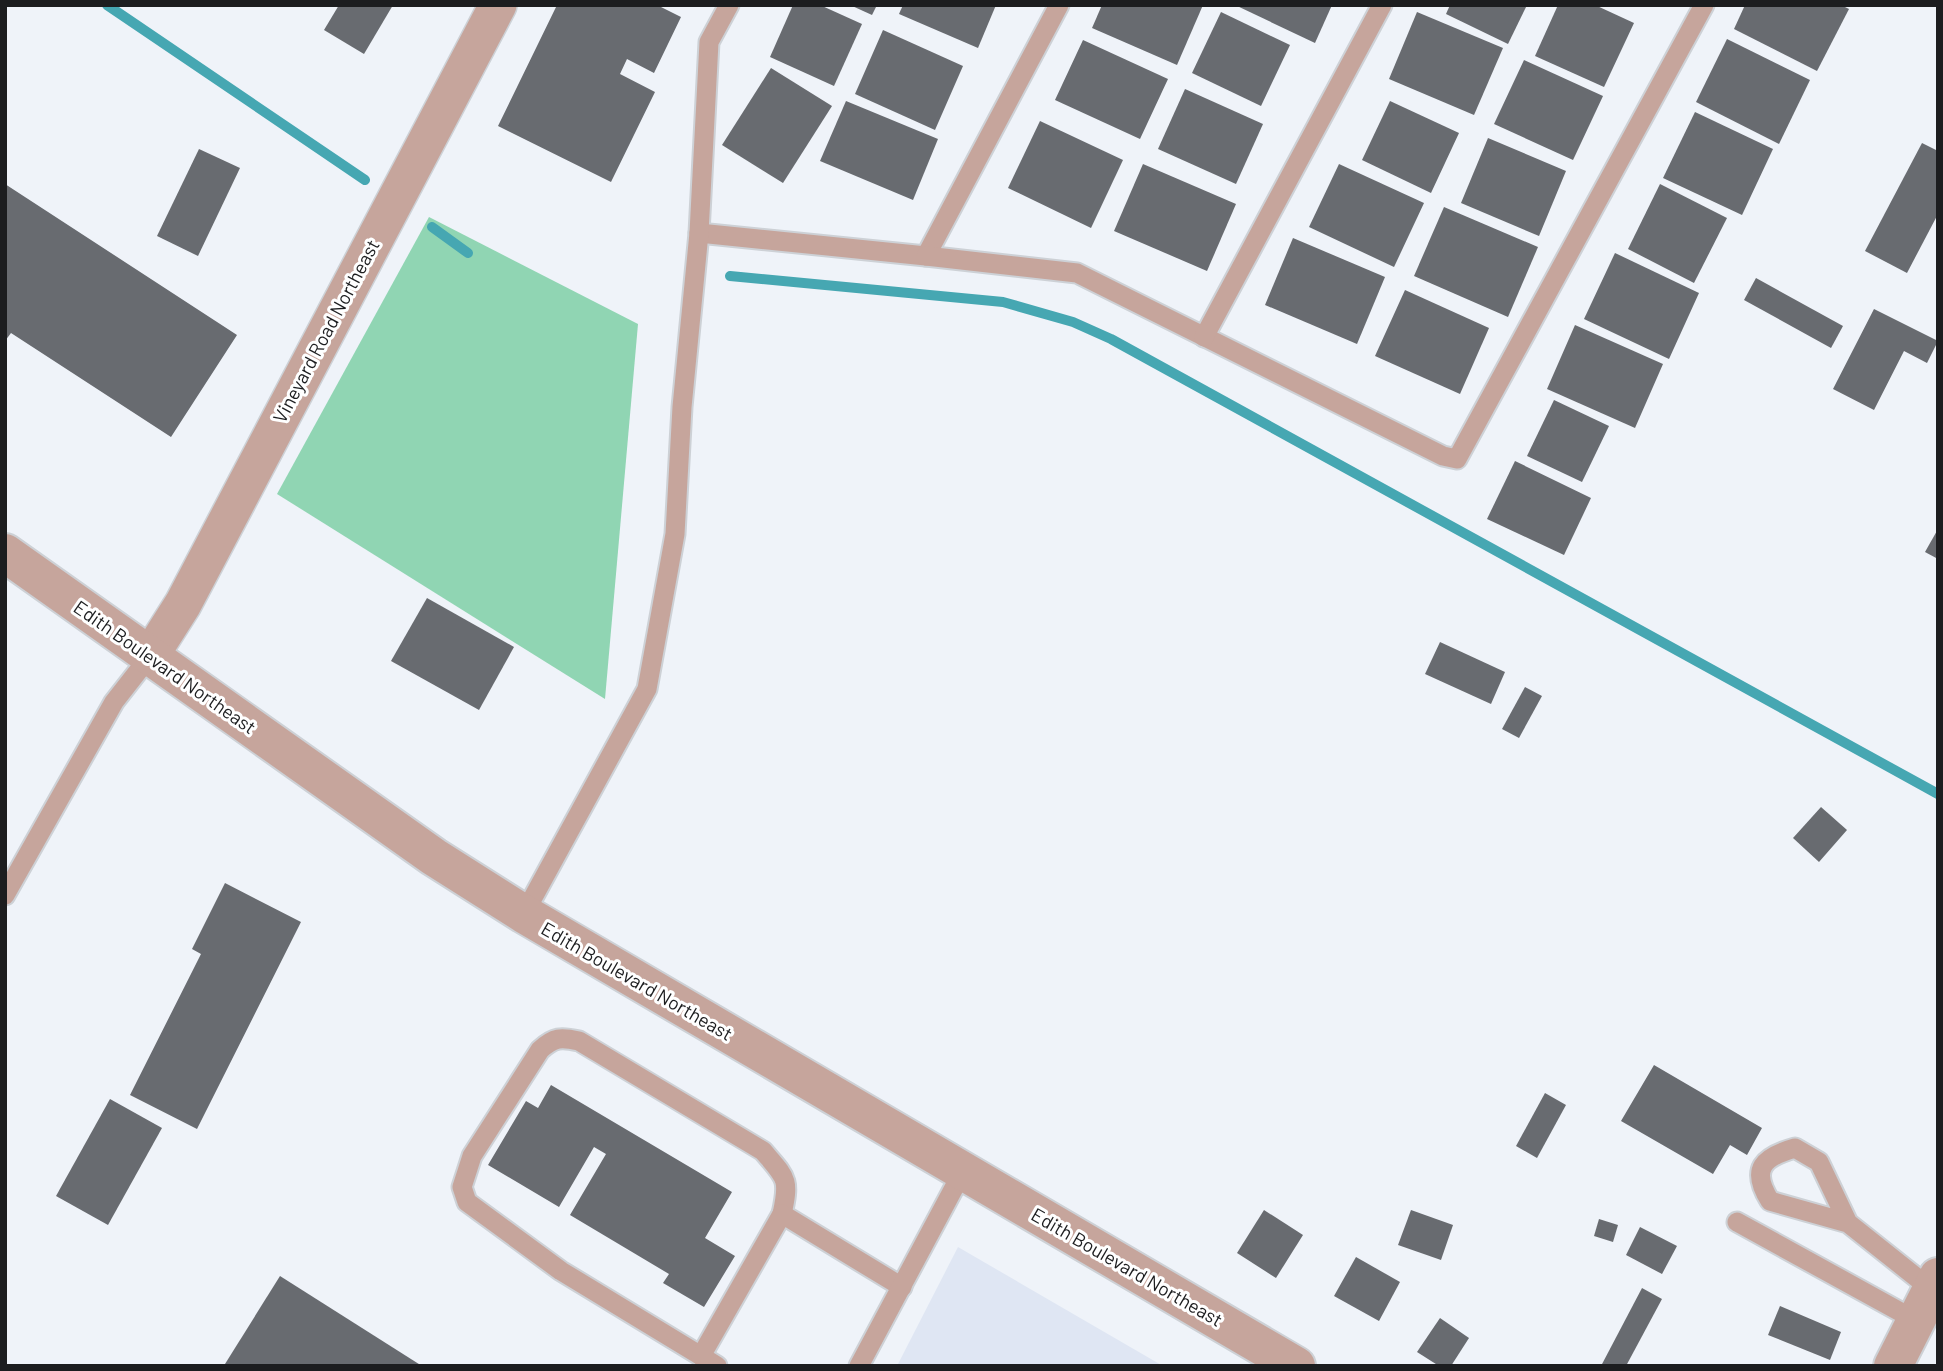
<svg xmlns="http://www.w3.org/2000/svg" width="1943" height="1371" font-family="Barlow,sans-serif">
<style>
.built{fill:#dfe6f3}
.green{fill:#90d5b3}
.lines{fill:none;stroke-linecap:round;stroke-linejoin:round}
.stream{stroke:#46a7b2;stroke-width:10}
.building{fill:#686b70}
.service-casing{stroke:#cdd1d6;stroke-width:23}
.minor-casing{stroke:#cdd1d6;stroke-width:40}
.tertiary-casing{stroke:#cdd1d6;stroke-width:42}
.service{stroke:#c6a59c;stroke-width:19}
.minor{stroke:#c6a59c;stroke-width:37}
.tertiary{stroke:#c6a59c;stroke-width:38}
.labels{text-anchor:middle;stroke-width:6;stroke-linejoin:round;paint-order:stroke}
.street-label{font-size:19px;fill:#1c1d1f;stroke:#fff}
</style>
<rect width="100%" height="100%" fill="#eff3f9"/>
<path class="built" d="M958,1247L1163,1366H897Z"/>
<path class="green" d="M429,217L638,324L605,699L277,494Z"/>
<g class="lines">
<g class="stream">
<path d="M107,5L365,180"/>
<path d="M432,227L468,253"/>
<path d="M730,276L1003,302L1073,322L1111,339L1938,794"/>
</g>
</g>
<g class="building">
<path d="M339,5H393L364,54L324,30Z"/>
<path d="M557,5H657L681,17L654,73L627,59L620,74L655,92L611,182L498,126Z"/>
<path d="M793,5H820L862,24L834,86L770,57Z"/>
<path d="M850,5H877L872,15Z"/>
<path d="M903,5H996L978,48L899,14Z"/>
<path d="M1102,5H1203L1177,65L1092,28Z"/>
<path d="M1235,5H1332L1315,43Z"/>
<path d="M1450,5H1527L1508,44L1446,14Z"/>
<path d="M1558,5H1595L1634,23L1604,87L1535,56Z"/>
<path d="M1745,5H1841L1849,9L1817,71L1734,29Z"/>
<path d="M1221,12L1290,45L1261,106L1192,73Z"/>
<path d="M1417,12L1503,48L1474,115L1389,79Z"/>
<path d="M883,30L963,66L935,130L855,94Z"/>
<path d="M1727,39L1810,80L1779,144L1696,102Z"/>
<path d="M1083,40L1168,79L1140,139L1055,100Z"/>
<path d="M1524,60L1603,96L1573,160L1494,124Z"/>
<path d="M771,68L832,106L783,183L722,145Z"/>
<path d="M1185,89L1263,124L1236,184L1158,149Z"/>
<path d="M846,101L938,139L913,200L820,161Z"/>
<path d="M1390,101L1459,133L1431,193L1362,160Z"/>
<path d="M1695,112L1773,149L1742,215L1663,178Z"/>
<path d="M1040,121L1123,160L1091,228L1008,188Z"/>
<path d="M1488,138L1566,171L1539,236L1461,203Z"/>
<path d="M1922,143L1938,151V214L1907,273L1865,251Z"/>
<path d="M199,149L240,168L198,256L157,236Z"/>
<path d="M1143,164L1236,204L1207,271L1114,231Z"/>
<path d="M1339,164L1424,203L1394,267L1309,227Z"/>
<path d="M5,184L237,335L171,437L11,333L5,341Z"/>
<path d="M1660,184L1727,218L1694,283L1628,249Z"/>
<path d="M1444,207L1538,247L1508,317L1414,276Z"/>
<path d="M1293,238L1385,277L1357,344L1265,305Z"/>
<path d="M1615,253L1699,293L1669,359L1584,319Z"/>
<path d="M1756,278L1843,326L1831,348L1744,300Z"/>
<path d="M1405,290L1489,328L1460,394L1375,356Z"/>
<path d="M1874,309L1938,341L1927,363L1904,351L1874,410L1833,389Z"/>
<path d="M1575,325L1663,364L1635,428L1547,389Z"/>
<path d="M1554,400L1609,426L1582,482L1527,456Z"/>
<path d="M1515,461L1591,498L1564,555L1487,519Z"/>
<path d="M1938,529V559L1925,552Z"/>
<path d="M427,598L514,647L479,710L391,661Z"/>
<path d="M1440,642L1505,672L1491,704L1425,674Z"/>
<path d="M1525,687L1542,696L1519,738L1502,729Z"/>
<path d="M1821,807L1847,830L1819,862L1793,838Z"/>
<path d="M225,883L301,922L197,1129L130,1095L201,954L192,949Z"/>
<path d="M1654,1065L1762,1128L1747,1155L1730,1145L1713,1174L1621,1121Z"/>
<path d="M551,1085L732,1192L705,1238L735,1256L704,1307L663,1283L669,1274L570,1215L606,1154L594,1147L559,1207L488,1165L526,1101L538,1108Z"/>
<path d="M1545,1093L1566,1105L1537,1158L1516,1146Z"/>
<path d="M110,1099L162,1128L108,1225L56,1196Z"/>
<path d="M1264,1210L1303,1235L1276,1278L1237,1253Z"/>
<path d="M1411,1210L1453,1225L1441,1260L1398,1245Z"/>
<path d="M1599,1219L1618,1225L1613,1242L1594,1236Z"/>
<path d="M1640,1227L1677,1246L1662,1274L1626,1255Z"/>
<path d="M1356,1257L1400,1282L1379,1321L1334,1296Z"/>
<path d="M280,1276L422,1366H228L225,1364Z"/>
<path d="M1642,1288L1662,1299L1626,1366H1601Z"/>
<path d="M1780,1306L1841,1332L1830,1360L1768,1335Z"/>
<path d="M1440,1318L1469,1338L1451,1366H1439L1417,1352Z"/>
</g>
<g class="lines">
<g class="service-casing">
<g id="service">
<path d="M699,233L926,256L1059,5"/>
<path d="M926,256L1077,273L1443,456L1457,459L1704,5"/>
<path d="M1204,337L1382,5"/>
<path d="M5,895L114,702L150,656"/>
<path d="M524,914L647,689L675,534L682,407L699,233L709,42L729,5"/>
<path d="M1737,1222L1915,1320"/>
<path d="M1848,1223L1770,1201C1750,1169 1763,1157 1795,1148L1819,1162L1848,1223L1931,1289"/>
<path d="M701,1356L561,1271L467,1202L462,1187L472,1156L540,1050C554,1037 561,1037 579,1041L763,1151C786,1178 790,1178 782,1214"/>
<path d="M717,1366L701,1356L782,1214L902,1287"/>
<path d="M859,1366L963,1171"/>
</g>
</g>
<g class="minor-casing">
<path id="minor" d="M150,656L183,604L498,5"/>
</g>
<g class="tertiary-casing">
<g id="tertiary">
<path d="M5,553L434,857L524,914L1296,1366"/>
<path d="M1893,1366L1938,1277"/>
</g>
</g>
<use href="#service" class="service"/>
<use href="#minor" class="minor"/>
<use href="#tertiary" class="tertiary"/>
</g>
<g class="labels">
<g class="street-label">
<text transform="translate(326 331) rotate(-62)" y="7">Vineyard Road Northeast</text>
<text transform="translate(165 667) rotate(35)" y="7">Edith Boulevard Northeast</text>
<text transform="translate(637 981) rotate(30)" y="7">Edith Boulevard Northeast</text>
<text transform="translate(1127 1267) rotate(30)" y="7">Edith Boulevard Northeast</text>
</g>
</g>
<rect width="1943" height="1371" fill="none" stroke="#1c1d1f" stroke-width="14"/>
</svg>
